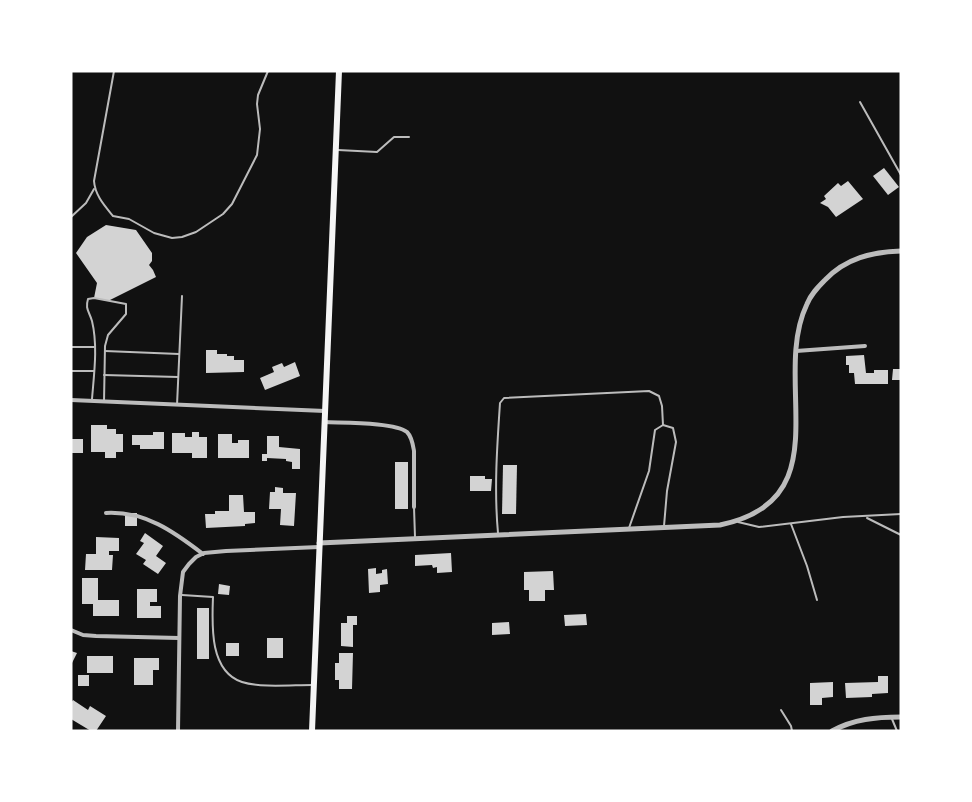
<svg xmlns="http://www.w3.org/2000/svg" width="972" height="802" font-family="Rubik,sans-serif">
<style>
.building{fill:#d3d3d3}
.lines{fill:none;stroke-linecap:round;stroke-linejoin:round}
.service{stroke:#bcbcbc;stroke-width:2}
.minor{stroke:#bcbcbc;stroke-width:4}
.tertiary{stroke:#bcbcbc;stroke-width:5}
.primary{stroke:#f5f5f5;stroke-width:6}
</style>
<rect width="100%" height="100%" fill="#111"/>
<g class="building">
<path d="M884,168L899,187L888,195L873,176Z"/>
<path d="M848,181L863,199L836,217L828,207L820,203L826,199L824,196L838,183L841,186Z"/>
<path d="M106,225L136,230L152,253V261L149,265L153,270L156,277L108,301L94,298L97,283L76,253L87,237Z"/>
<path d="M206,350H217V354H227V356H234V360H244V372L206,373Z"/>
<path d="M864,355L866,373H874V370H888V384H855L854,373H849V365H846V356Z"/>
<path d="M295,362L300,376L265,390L260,378L274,372L272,367L282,363L284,367Z"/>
<path d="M893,369H901V380H892Z"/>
<path d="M91,425H107V429H116V434H123V452H116V458H105V452H91Z"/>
<path d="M153,432H164V449H140V445H132V435H153Z"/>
<path d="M192,432H199V437H207V458H192V453H172V433H185V437H192Z"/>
<path d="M218,434H232V443H238V440H249V458H218Z"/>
<path d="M267,436H279V447L300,449V469H292V462L286,461V459L267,458V461H262V454H267Z"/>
<rect x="71" y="439" width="12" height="14"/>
<rect x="395" y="462" width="13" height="47"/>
<path d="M503,465H517L516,514H502Z"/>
<path d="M470,476H485V479H492L491,491H470Z"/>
<path d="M275,487L283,488V493H296L294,526L280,525L281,509H269L270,492H275Z"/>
<path d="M229,495H243L244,512H255V523L245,524V526L206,528L205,514H215V511H229Z"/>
<rect x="125" y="513" width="12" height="13"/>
<path d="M145,533L163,546L156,556L166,563L158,574L143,564L146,560L136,554L144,543L140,541Z"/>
<path d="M96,537L119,538V551H109V555H113L112,570H85L86,554H96Z"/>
<path d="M451,553L452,572L437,573V567L433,568L432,565L415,566V555Z"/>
<path d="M376,568V574L382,573V570L387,569L388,584L380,585V592L369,593L368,569Z"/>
<path d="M553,571L554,590H545V601H529V590H524V572Z"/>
<path d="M82,578H98V600H119V616H93V604H82Z"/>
<path d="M219,584L230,586L229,595L218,594Z"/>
<path d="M137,589H157V602H150V606H161V618H137Z"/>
<rect x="197" y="608" width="12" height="51"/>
<path d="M586,614L587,625L565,626L564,615Z"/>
<path d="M347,616H357V625H353V647L341,646V623H347Z"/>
<path d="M509,622L510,634L492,635V623Z"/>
<rect x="267" y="638" width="16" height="20"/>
<rect x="226" y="643" width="13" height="13"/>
<path d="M71,651L77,653L71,665Z"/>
<path d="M339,653H353L352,689H339V680H335V663H339Z"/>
<rect x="87" y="656" width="26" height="17"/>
<path d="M134,658H159V670H153V685H134Z"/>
<rect x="78" y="675" width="11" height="11"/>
<path d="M878,676H888V693L872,694V697L846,698L845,683L878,682Z"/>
<path d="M833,682V697L822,698V705H810V683Z"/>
<path d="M73,700L88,710L90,706L106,716L96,731H91L71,719V703Z"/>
</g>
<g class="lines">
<g class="service">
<path d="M114,71L94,181C95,195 104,205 113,216L129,219L154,233L172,238L182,237L196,232L223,214L232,204L257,155L260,129L257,104L258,95L268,71"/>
<path d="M860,102L901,175"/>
<path d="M338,150L377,152L394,137H409"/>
<path d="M71,217L86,203L94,189"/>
<path d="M71,347H94"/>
<path d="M105,351L179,354"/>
<path d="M71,371H94"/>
<path d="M104,375L178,377"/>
<path d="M92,399C94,374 98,346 92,321C89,311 85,309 88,299L94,298L126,304V314L108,335L105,346L104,402"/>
<path d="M177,405L182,296"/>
<path d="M414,507L415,537"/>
<path d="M867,518L901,535"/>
<path d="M738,522L759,527L843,517L901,514"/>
<path d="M791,524L807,566L817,600"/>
<path d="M629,528L649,471L655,430L663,425L673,428L676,442L667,491L664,526"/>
<path d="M498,533C494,490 497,447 500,403L504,398L649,391L659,396L662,406L663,425"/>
<path d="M182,595L213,597C212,624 209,671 242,682C261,688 291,685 312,685"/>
<path d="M781,710L791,726L792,731"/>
<path d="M892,719L897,731"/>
</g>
<g class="minor">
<path d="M796,351L865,346"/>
<path d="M71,400L325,411"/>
<path d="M324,422C342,423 395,422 407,432C412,437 413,445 414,451V507"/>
<path d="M106,513C145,511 173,531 203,554"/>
<path d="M71,630L83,635L96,636L179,638"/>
<path d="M178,731L180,596L183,572L189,564L196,557L204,553L226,551L319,547"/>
</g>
<g class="tertiary">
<path d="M319,543L720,525C843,500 770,381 807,304C811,294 818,287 825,280C846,258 872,252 901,251"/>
<path d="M832,731C854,719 876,717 901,717"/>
</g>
<path class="primary" d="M312,731L339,71"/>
</g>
<rect width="972" height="802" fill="none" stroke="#ffffff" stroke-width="145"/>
</svg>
